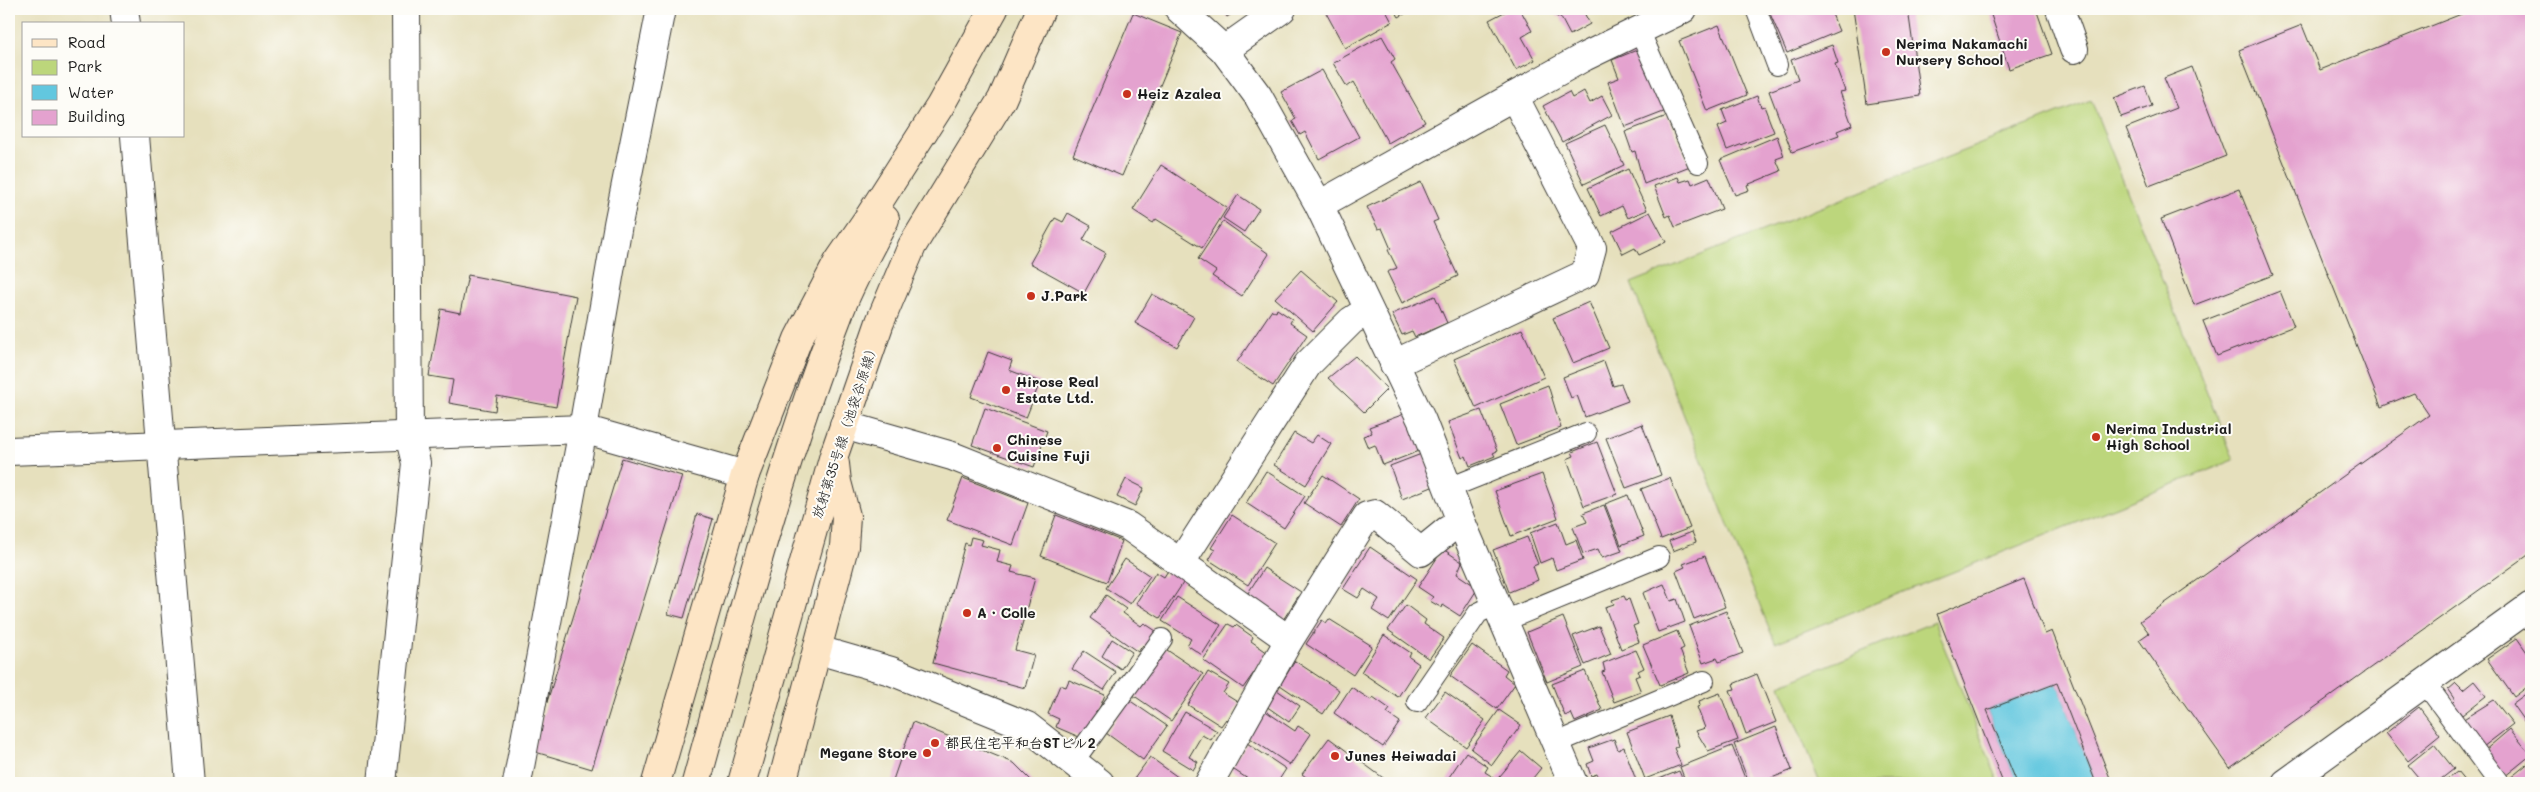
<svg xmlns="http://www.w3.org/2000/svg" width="2540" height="792" font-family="Mali,'Klee One',sans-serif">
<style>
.green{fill:#bcd67b;stroke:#6c794c}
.water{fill:#62c7df;stroke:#3f727e}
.building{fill:#e4a2cf}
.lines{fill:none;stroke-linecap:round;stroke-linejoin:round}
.service-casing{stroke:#3a3934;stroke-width:22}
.minor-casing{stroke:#3a3934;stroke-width:30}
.secondary-casing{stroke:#3a3934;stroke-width:30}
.service{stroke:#fff;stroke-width:20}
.minor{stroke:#fff;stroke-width:28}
.secondary{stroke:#fde5c5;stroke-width:28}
.poi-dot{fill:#c8321e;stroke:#fdfcf7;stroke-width:2}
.labels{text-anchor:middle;stroke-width:4;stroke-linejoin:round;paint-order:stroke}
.poi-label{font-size:14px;font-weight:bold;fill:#1c1c1c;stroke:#fdfcf7;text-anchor:start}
.street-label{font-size:14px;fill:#1c1c1c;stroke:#fdfcf7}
</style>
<rect width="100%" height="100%" fill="#fdfcf7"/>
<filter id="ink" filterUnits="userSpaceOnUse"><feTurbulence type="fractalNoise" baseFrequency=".02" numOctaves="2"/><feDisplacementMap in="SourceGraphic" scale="10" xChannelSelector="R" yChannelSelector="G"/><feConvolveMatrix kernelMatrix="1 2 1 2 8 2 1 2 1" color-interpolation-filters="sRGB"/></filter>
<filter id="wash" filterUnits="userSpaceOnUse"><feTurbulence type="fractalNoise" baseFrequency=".0096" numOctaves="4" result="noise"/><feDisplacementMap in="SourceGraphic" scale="20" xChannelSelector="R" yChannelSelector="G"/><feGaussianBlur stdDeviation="1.12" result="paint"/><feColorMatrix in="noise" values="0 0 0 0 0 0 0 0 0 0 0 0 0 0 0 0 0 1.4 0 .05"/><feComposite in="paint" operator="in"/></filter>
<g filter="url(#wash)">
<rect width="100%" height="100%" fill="#e6e0bd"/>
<g class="green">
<path d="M2091,100L2234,460L1775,643L1631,283Z"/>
<path d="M1934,622L1999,783H1820L1780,685Z"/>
</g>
<path class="water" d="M2057,683L2096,783H2017L1987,710Z"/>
<g id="blocks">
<g class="building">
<path d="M1222,9H1239L1227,17Z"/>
<path d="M1330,9H1385L1392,22L1345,48L1325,11Z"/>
<path d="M1394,9H1414L1399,17Z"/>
<path d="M1510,9H1520L1532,31L1522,37L1535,60L1516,70L1489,20Z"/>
<path d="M1553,9H1582L1590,24L1570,35L1560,16L1557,17Z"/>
<path d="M1768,9H1834L1836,12L1832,14L1839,31L1787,53Z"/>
<path d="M1853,9H1908L1920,96L1867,104Z"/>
<path d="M1989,9H2036L2052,54L2009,69Z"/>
<path d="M2474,9H2531V553L2230,768L2139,640L2149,633L2140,621L2429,415L2414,393L2381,407L2239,50L2302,25L2320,70Z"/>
<path d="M1133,13L1182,33L1122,176L1073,155Z"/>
<path d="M1719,25L1747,95L1707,111L1679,41Z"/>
<path d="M1382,36L1395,59L1391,62L1425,122L1388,143L1354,82L1347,87L1333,63Z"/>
<path d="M1832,45L1838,63L1835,64L1845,91L1840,92L1852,125L1837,131L1839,135L1792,152L1769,91L1798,80L1791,60Z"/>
<path d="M1637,50L1644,55V66L1651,82L1656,80L1666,111L1625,127L1608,82L1619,78L1612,60Z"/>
<path d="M2192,67L2226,156L2149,186L2126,128L2177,108L2164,78Z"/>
<path d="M1322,70L1359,137L1319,159L1305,132L1300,135L1292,121L1296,119L1281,92Z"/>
<path d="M2145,86L2152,106L2121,117L2114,98Z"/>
<path d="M1584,91L1590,103L1602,96L1612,115L1562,142L1543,106L1569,92L1572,98Z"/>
<path d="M1757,96L1761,107L1764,106L1774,132L1727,150L1718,127L1727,123L1722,110Z"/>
<path d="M1667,116L1690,166L1644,184L1635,151L1632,152L1625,132Z"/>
<path d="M1605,125L1624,165L1584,184L1565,143Z"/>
<path d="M1777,136L1784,156L1776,159L1781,171L1747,185L1749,190L1735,195L1720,160Z"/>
<path d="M1161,165L1227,208L1202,248L1156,219L1153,223L1133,210Z"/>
<path d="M1628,169L1647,210L1628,218L1622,206L1601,216L1588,188Z"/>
<path d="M1678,177L1680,182L1690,179L1692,184L1709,177L1722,209L1675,227L1670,215L1666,217L1654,186Z"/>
<path d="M1421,182L1438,220L1433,222L1458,276L1402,303L1387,272L1397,268L1388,250L1391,249L1382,228L1378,229L1367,207Z"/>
<path d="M2239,189L2273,275L2194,305L2161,219Z"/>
<path d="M1238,195L1259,209L1244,232L1223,218Z"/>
<path d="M1650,212L1666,242L1639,255L1635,248L1623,254L1612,231Z"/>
<path d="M1068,213L1091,226L1083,240L1106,253L1084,293L1030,263L1055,218L1063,222Z"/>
<path d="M1223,221L1269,254L1242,296L1212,276L1216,271L1198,259Z"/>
<path d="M1301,270L1338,302L1313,331L1275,298Z"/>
<path d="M468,275L576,296L556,407L497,396L495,411L449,403L453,380L429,376L441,309L460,313Z"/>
<path d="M2280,291L2294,326L2217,356L2203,321Z"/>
<path d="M1152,294L1194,317L1177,347L1135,323Z"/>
<path d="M1435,296L1447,323L1415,337L1412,331L1402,335L1392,314Z"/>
<path d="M1589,302L1609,348L1573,363L1553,318Z"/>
<path d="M1277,309L1292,319L1290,323L1307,335L1273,386L1237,362L1272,310L1276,312Z"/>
<path d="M1522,329L1544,377L1476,408L1454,359Z"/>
<path d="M988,352L1012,361L1009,370L1040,382L1026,418L971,397Z"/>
<path d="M1355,356L1387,389L1364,412L1328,378Z"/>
<path d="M1604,361L1613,386L1621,384L1628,401L1585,417L1577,395L1571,398L1563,377Z"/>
<path d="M1548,385L1561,428L1516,445L1500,404Z"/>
<path d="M985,408L1047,431L1034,467L972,445Z"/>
<path d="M1481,410L1497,451L1493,453L1495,456L1470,466L1466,456L1462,458L1448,422Z"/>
<path d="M1407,413L1422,450L1383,465L1375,445L1368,448L1363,436L1372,433L1369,427Z"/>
<path d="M1642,424L1661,475L1626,488L1606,438Z"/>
<path d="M1294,433L1311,443L1317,435L1331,444L1306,485L1274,465Z"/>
<path d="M1597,442L1617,494L1584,506L1567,459L1574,456L1572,452Z"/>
<path d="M1424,453L1437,485L1402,499L1390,466Z"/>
<path d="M622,458L682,476L592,769L532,751Z"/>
<path d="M1266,471L1305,496L1284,528L1246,503Z"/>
<path d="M1542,474L1558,518L1511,536L1495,491Z"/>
<path d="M1323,475L1359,499L1341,527L1304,503Z"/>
<path d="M963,478L1028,503L1013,545L947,520Z"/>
<path d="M1670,478L1690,528L1661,539L1641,489Z"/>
<path d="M1126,479L1144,488L1135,506L1117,497Z"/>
<path d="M1628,495L1644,536L1621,545L1605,504Z"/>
<path d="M1604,505L1622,551L1602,558L1598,549L1583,554L1573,527L1587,522L1583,513Z"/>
<path d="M697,514L713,519L684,618L668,614Z"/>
<path d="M1056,515L1122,541L1107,582L1041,556Z"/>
<path d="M1232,515L1275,543L1248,585L1209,560L1215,550L1211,548Z"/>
<path d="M1558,522L1566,544L1576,540L1583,560L1556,570L1552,558L1540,563L1530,533Z"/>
<path d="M1692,532L1696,542L1673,551L1669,541Z"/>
<path d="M971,537L983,540L981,545L1000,550L997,562L1013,566L1011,572L1035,578L1015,650L1034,655L1025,688L933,663L965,543L969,545Z"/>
<path d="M1527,537L1538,564L1533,566L1538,580L1509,592L1493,550Z"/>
<path d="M1370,547L1417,579L1389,621L1372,610L1379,599L1364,589L1358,598L1343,589Z"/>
<path d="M1443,549L1462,562L1457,574L1478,588L1460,616L1443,605L1442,608L1430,601L1433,597L1418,587Z"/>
<path d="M1705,556L1725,607L1694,619L1676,571L1685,567L1683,564Z"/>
<path d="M1125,559L1150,576L1130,604L1106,588Z"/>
<path d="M1264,568L1301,592L1283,620L1246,596Z"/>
<path d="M1169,569L1185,580L1160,618L1136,603L1156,572L1164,577Z"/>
<path d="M2024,579L2045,634L2052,631L2112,783H2096L2057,683L1987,710L2017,783H2003L1937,614Z"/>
<path d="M1664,584L1671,601L1677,599L1685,622L1658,632L1643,593Z"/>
<path d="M1106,595L1126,609L1123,613L1141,626L1144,623L1159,633L1148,648L1143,645L1138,652L1090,618Z"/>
<path d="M1624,596L1626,600L1629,599L1638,624L1633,626L1639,642L1621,649L1605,607L1614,604L1612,600Z"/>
<path d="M1177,597L1221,625L1202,655L1187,645L1191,639L1162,621Z"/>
<path d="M1406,605L1426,620L1424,624L1444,638L1429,659L1388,630Z"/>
<path d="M1726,611L1743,653L1719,662L1717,658L1703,663L1689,626Z"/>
<path d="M1563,617L1583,667L1547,682L1527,632Z"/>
<path d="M1329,619L1372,646L1353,675L1306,644L1322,620L1326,623Z"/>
<path d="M1228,624L1234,627L1236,625L1253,637L1251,641L1268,653L1243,688L1203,660Z"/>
<path d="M1599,626L1611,654L1585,665L1573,636Z"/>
<path d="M1677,631L1684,648L1680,650L1689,673L1660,685L1643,645Z"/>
<path d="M1384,635L1411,653L1409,657L1419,664L1398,697L1361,672Z"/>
<path d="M2517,638L2531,658V684L2514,697L2487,659Z"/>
<path d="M1112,639L1132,652L1121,669L1102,656Z"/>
<path d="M1472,645L1507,670L1504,675L1515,684L1497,709L1450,676Z"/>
<path d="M1164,648L1203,674L1171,721L1133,695Z"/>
<path d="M1636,650L1644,668L1638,671L1640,675L1635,677L1641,692L1614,702L1602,672L1605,671L1603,663Z"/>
<path d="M1084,651L1116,672L1104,690L1072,669Z"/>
<path d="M1295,661L1339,690L1323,714L1280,685Z"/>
<path d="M1585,671L1602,710L1575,722L1571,713L1565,716L1552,684Z"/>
<path d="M1208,672L1229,684L1223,693L1239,703L1228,721L1226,719L1221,726L1188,705Z"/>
<path d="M1757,674L1776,722L1746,734L1730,690L1735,689L1733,684Z"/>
<path d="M1069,680L1105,695L1086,740L1056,727L1059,719L1048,714L1060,685L1066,687Z"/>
<path d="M2474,681L2486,696L2462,715L2452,703L2455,700L2448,690L2456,683L2463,690Z"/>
<path d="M1351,687L1371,700L1373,697L1390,709L1387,713L1400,722L1383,747L1334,713Z"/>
<path d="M1277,690L1300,706L1289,722L1266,706Z"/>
<path d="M2531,690V731L2512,704Z"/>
<path d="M1445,692L1485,720L1466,747L1426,718Z"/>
<path d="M1720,693L1738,740L1708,751L1696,731L1705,728L1697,707L1700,706L1699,701Z"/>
<path d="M1129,700L1167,726L1143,760L1106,733Z"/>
<path d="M2494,700L2513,724L2483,747L2462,720Z"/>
<path d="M2419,707L2440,735L2408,761L2386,733Z"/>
<path d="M1264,710L1295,731L1298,726L1311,734L1290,765L1247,736Z"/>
<path d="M1499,710L1521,725L1492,765L1471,749Z"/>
<path d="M1185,712L1217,731L1211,740L1202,735L1189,757L1198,762L1193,770L1162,751Z"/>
<path d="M1669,716L1678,746L1674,748L1681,765L1645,779L1627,732Z"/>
<path d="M913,722L1014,763L1034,783H892Z"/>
<path d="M1776,727L1792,770L1759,783H1749L1734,744Z"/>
<path d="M2510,729L2531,755L2504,777L2484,751Z"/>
<path d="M1329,738L1390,783H1314L1302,774Z"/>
<path d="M1614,739L1618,750L1624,747L1637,783H1600L1597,774L1591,776L1587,764L1594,761L1589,748Z"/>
<path d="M1247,743L1286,769L1277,783H1254L1231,768Z"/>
<path d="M2434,744L2454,769L2436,783H2423L2408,765Z"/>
<path d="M1732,746L1747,783H1686L1680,767Z"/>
<path d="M1521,751L1541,768L1529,783H1494Z"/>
<path d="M1466,752L1488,767L1485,772L1493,777L1489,783H1445Z"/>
<path d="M1150,757L1186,783H1131Z"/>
<path d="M2531,761V783H2504Z"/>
<path d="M1679,771L1684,783H1649Z"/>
<path d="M2457,772L2466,783H2442Z"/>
</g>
</g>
</g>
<g filter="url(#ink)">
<use href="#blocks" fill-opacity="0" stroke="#3a3934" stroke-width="1"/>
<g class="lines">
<g class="service-casing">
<g id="service">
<path d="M1756,9L1777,65"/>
<path d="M1639,30L1698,163"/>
<path d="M1449,488L1586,433"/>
<path d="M1504,621L1659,557"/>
<path d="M2425,683L2499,783"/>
<path d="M1417,702L1478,613L1497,604"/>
<path d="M1556,743L1704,681"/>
<path d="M1073,762L1162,639"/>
</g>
</g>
<g class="minor-casing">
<g id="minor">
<path d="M124,9L126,24"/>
<path d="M1179,9L1224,50L1258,96L1319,205L1422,421L1462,524L1573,783"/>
<path d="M2060,9L2074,49"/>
<path d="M1224,50L1282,9"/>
<path d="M135,136L190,783"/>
<path d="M1319,205L1584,57L1683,9"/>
<path d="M1394,364L1585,274L1592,248L1514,96"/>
<path d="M844,425L952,456L1128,526L1289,640"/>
<path d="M9,451L583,429L745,475"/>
<path d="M1181,562L1308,364L1351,321L1368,310"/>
<path d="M818,650L891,671L1027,726L1100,783"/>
<path d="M382,783L416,463L409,435L406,9"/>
<path d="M517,783L583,429L618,224L661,9"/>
<path d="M1209,783L1289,640L1367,516L1375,514L1421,552L1448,530L1462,524"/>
<path d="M2286,783L2531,606"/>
</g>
</g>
<g class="secondary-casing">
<g id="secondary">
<path d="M656,783L745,475L798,339L838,262L869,217L940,106L994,9"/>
<path d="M696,783C740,623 781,463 841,308C853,278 870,248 885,219"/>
<path d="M742,783L834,455L880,322L912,246L1002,99L1041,9"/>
<path d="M782,783L844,547L846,516L837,482L835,464"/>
</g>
</g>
<use href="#service" class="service"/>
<use href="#minor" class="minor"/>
<use href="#secondary" class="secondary"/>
</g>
</g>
<g class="poi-dot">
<circle cx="1886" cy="52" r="5"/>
<circle cx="1127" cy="94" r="5"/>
<circle cx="1031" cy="296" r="5"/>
<circle cx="1006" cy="390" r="5"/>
<circle cx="2096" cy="437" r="5"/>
<circle cx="997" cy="448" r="5"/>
<circle cx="967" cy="613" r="5"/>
<circle cx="935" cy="743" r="5"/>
<circle cx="927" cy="753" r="5"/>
<circle cx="1335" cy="756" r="5"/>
</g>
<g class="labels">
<g class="poi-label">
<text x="1896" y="49">Nerima Nakamachi<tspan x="1896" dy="16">Nursery School</tspan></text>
<text x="1137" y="99">Heiz Azalea</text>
<text x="1041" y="301">J.Park</text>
<text x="1016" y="387">Hirose Real<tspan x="1016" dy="16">Estate Ltd.</tspan></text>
<text x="2106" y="434">Nerima Industrial<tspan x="2106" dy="16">High School</tspan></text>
<text x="1007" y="445">Chinese<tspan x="1007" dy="16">Cuisine Fuji</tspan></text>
<text x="977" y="618">A・Colle</text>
<text x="945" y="748">都民住宅平和台STビル2</text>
<text x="917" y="758" text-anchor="end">Megane Store</text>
<text x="1345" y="761">Junes Heiwadai</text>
</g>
<g class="street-label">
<text transform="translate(845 430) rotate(-72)" y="5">放射第35号線（池袋谷原線）</text>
</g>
</g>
<rect width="2540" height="792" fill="none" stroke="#fdfcf7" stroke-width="30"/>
<rect x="22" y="22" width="162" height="115" fill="#fdfcf7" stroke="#a3a29f"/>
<rect x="32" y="39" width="25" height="8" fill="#fde5c5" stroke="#a3a29f"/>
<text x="68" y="48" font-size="15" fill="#1c1c1c">Road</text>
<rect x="32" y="60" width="25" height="15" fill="#bcd67b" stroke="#a3a29f"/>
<text x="68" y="72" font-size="15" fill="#1c1c1c">Park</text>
<rect x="32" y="85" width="25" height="15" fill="#62c7df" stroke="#a3a29f"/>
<text x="68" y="98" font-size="15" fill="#1c1c1c">Water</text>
<rect x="32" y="110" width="25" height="15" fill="#e4a2cf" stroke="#a3a29f"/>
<text x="68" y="122" font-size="15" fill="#1c1c1c">Building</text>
</svg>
